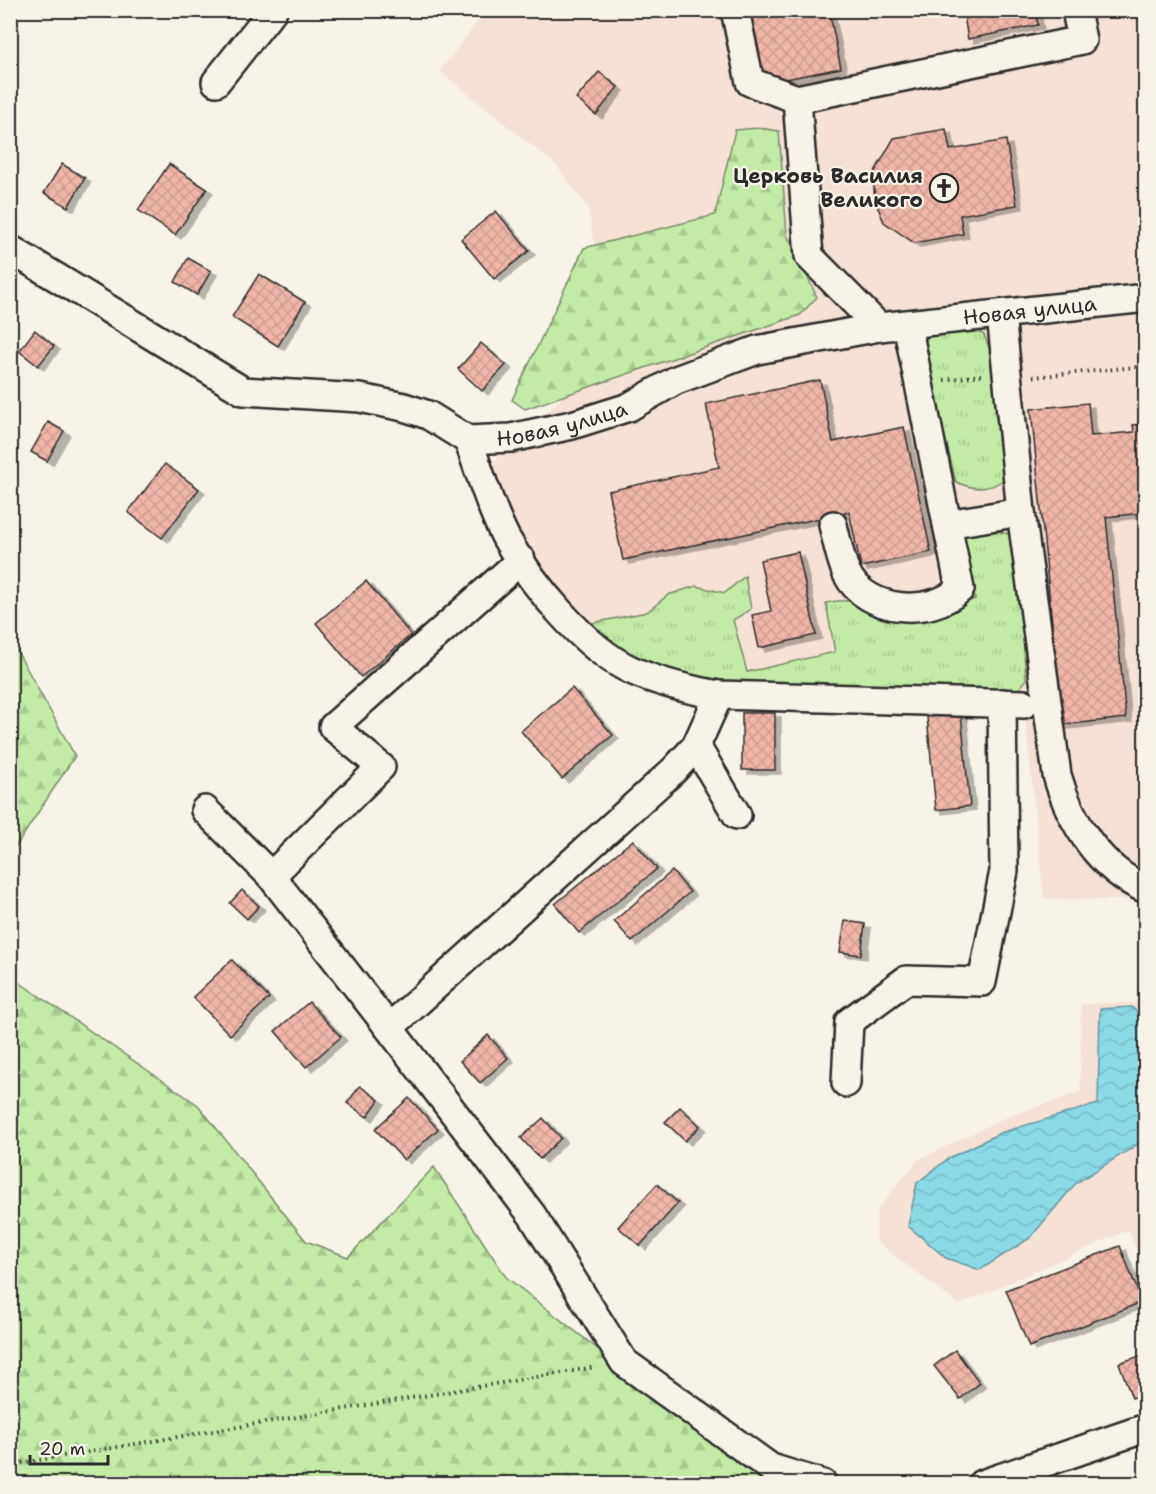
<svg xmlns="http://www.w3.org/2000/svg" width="1156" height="1494" font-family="'Shantell Sans',sans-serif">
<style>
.built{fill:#f5e1d5}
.grass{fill:url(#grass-tufts);stroke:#778b68;stroke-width:1.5}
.forest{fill:url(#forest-firs);stroke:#778b68;stroke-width:1.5}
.water{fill:url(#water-waves);stroke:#65959c;stroke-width:1.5}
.building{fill:url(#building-cross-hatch);stroke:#2b2b2b;stroke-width:1.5;filter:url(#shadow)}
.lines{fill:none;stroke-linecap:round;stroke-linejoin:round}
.minor-casing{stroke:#2b2b2b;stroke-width:32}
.path{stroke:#2b2b2b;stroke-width:4;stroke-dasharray:1.5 4.5;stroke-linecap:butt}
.minor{stroke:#f7f3e8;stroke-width:27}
.labels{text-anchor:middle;stroke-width:4.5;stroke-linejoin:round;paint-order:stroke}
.poi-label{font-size:21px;font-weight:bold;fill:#2b2b2b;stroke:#f7f3e8;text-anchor:end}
.street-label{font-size:21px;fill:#2b2b2b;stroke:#f7f3e8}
</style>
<defs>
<pattern id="grass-tufts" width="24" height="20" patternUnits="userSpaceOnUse" patternTransform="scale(1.5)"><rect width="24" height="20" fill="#c3eba6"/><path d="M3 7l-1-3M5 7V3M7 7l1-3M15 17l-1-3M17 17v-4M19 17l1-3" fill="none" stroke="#a8ca8f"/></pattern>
<pattern id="forest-firs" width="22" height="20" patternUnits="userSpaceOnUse" patternTransform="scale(1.5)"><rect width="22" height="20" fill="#c3eba6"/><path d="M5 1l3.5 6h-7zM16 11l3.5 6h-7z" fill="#a8ca8f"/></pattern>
<pattern id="water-waves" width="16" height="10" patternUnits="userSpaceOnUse" patternTransform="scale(1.5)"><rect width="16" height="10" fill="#8bdbe7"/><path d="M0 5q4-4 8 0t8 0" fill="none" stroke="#78bcc6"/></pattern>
<pattern id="building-cross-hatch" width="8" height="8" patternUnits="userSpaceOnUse" patternTransform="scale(1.5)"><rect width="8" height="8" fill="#f0b6a9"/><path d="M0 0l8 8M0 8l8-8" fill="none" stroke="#ce9d92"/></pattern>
<filter id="shadow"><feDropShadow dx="6" dy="4" stdDeviation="0" flood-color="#0004"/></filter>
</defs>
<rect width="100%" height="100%" fill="#f7f3e8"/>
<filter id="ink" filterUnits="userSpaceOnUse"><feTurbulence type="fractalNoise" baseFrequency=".0167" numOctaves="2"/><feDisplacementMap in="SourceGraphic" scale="12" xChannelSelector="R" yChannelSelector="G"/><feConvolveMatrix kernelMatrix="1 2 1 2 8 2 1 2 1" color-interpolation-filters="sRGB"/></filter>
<g filter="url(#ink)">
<g class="built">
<path d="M486,11H1145V900L1044,899L1024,704L1019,688L762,687L696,676L635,659L563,605L485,470L612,351L588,207L556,165L440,71Z"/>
<path d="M1145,1002V1250L1137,1251L1128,1230L959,1305L876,1241L877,1210L918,1160L1000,1120L1080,1092L1081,1004Z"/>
</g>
<g class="grass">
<path d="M973,328L984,335L990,350L1007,477C992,490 975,491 956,482L922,346L928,337Z"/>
<path d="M983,527L1008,534L1016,541L1026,680L1016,693L762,687L696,676L635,659L588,624L647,612L668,595L696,586L725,593L745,576L751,609L733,620L747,672L835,652L826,603C865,594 865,614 897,620C912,623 959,605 975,599L962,547L968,530Z"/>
</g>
<g class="forest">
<path d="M759,128L779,131L787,235L817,297L800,315L525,409L512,400L584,248L715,215L735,130Z"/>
<path d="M11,640L75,756L11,854H10Z"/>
<path d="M10,976L198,1105L306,1241L348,1257L434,1167L506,1277L769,1483H11Z"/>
</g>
<path class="water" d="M1132,1007L1145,1021V1136L1135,1146L1076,1183L1030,1238L980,1270L946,1258L908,1226L917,1183L949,1158L1000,1133L1098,1104L1100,1009Z"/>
<g class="building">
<path d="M747,10H829L841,68L761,84Z"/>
<path d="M963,10H1035L1038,25L968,39Z"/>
<path d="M599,72L618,87L596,115L576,99Z"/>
<path d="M946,129L950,150L1006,140L1017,205L960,215L963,234L914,243L884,222L875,201L873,175L894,138Z"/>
<path d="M62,164L85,178L68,207L44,193Z"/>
<path d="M169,164L207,189L175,235L138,210Z"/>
<path d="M496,211L529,251L494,279L461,239Z"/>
<path d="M188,258L211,271L197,295L175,282Z"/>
<path d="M259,274L305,302L278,346L232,317Z"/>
<path d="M35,330L54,346L38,366L19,351Z"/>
<path d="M481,343L506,365L482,391L458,369Z"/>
<path d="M820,380L833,442L904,427L931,552L861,567L849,512L623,560L608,491L719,467L706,404Z"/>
<path d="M1088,403L1091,436L1134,432L1133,425L1146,424V520L1143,521L1142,513L1106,517L1126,718L1062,725L1031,409Z"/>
<path d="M48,422L64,431L47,461L31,452Z"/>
<path d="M165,464L199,489L162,538L128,512Z"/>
<path d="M798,552L816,635L759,648L752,615L771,611L760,560Z"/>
<path d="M366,581L411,635L361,677L316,623Z"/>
<path d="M572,688L613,735L562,779L521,731Z"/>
<rect x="742" y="713" width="33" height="57"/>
<path d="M961,714L970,806L936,810L927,717Z"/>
<path d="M633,840L657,869L579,933L555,904Z"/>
<path d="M672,871L690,892L632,942L614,921Z"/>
<path d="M242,890L259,906L247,919L230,903Z"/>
<path d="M845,921L865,924L861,955L840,952Z"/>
<path d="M232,960L269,998L230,1035L193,997Z"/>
<path d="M309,1002L341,1037L306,1067L275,1031Z"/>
<path d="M488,1035L508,1058L480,1083L460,1061Z"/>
<path d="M360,1086L379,1100L367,1117L347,1103Z"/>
<path d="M409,1098L438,1129L404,1160L375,1129Z"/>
<path d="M680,1107L700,1126L685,1141L665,1122Z"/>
<path d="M543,1118L561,1138L540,1159L521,1138Z"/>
<path d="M657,1184L678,1203L640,1246L618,1227Z"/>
<path d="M1120,1246L1142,1302L1029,1347L1006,1290Z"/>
<path d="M955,1350L980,1383L960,1399L934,1366Z"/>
<path d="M1146,1354V1393L1132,1398L1119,1363Z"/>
</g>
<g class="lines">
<g class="minor-casing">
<g id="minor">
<path d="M735,10L750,82L797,99L1082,40L1076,10"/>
<path d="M216,82L273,10"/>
<path d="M797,99L809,256L879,327"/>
<path id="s1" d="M10,249L243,391L360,398L404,407L428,415L468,440L511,438L572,425L629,407L676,380L757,350L879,327L1146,298"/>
<path d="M1001,314L1021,512L1057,775C1070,821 1099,869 1146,889"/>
<path d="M468,440C480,472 490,508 506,538C531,583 584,648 631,670C658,682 690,690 719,695L1024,704"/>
<path d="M947,524L1021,512"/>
<path d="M833,525C837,541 840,559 847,574C867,613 931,617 960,589L907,324"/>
<path d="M719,695L696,746L674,770L389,1028L532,1215L624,1362L771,1468L823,1484"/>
<path d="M696,746L737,815"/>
<path d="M205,810L271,876L389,1028"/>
<path d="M271,876L381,767L333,727L521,560"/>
<path d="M846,1083L849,1022L906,980L982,982L1004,871L1002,703"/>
<path d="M982,1484L1146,1428"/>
</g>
</g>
<g class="path">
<path d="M1033,377L1146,366"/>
<path d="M944,380L981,375"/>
<path d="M10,1465L596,1367"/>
</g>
<use href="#minor" class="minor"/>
</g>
</g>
<defs>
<g id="church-ring" transform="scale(1.5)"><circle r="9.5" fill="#f7f3e8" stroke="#2b2b2b" stroke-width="1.5"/><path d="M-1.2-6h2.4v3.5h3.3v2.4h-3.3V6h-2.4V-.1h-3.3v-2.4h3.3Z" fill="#2b2b2b"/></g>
</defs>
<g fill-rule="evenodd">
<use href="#church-ring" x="944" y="188"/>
</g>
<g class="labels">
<g class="poi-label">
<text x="923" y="183">Церковь Василия<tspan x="923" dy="24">Великого</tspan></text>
</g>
<g class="street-label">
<text dy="7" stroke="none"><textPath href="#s1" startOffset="1089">Новая улица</textPath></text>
<text dy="7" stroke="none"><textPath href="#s1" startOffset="603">Новая улица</textPath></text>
</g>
</g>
<rect width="1156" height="1494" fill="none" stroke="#f7f3e8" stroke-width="36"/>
<rect x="18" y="18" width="1120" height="1458" fill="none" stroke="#2b2b2b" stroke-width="2" filter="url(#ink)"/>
<path d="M30 1455v9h78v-9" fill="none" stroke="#2b2b2b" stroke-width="3"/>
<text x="39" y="1455" font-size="18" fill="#2b2b2b" stroke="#f7f3e8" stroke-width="4.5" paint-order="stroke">20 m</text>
</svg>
